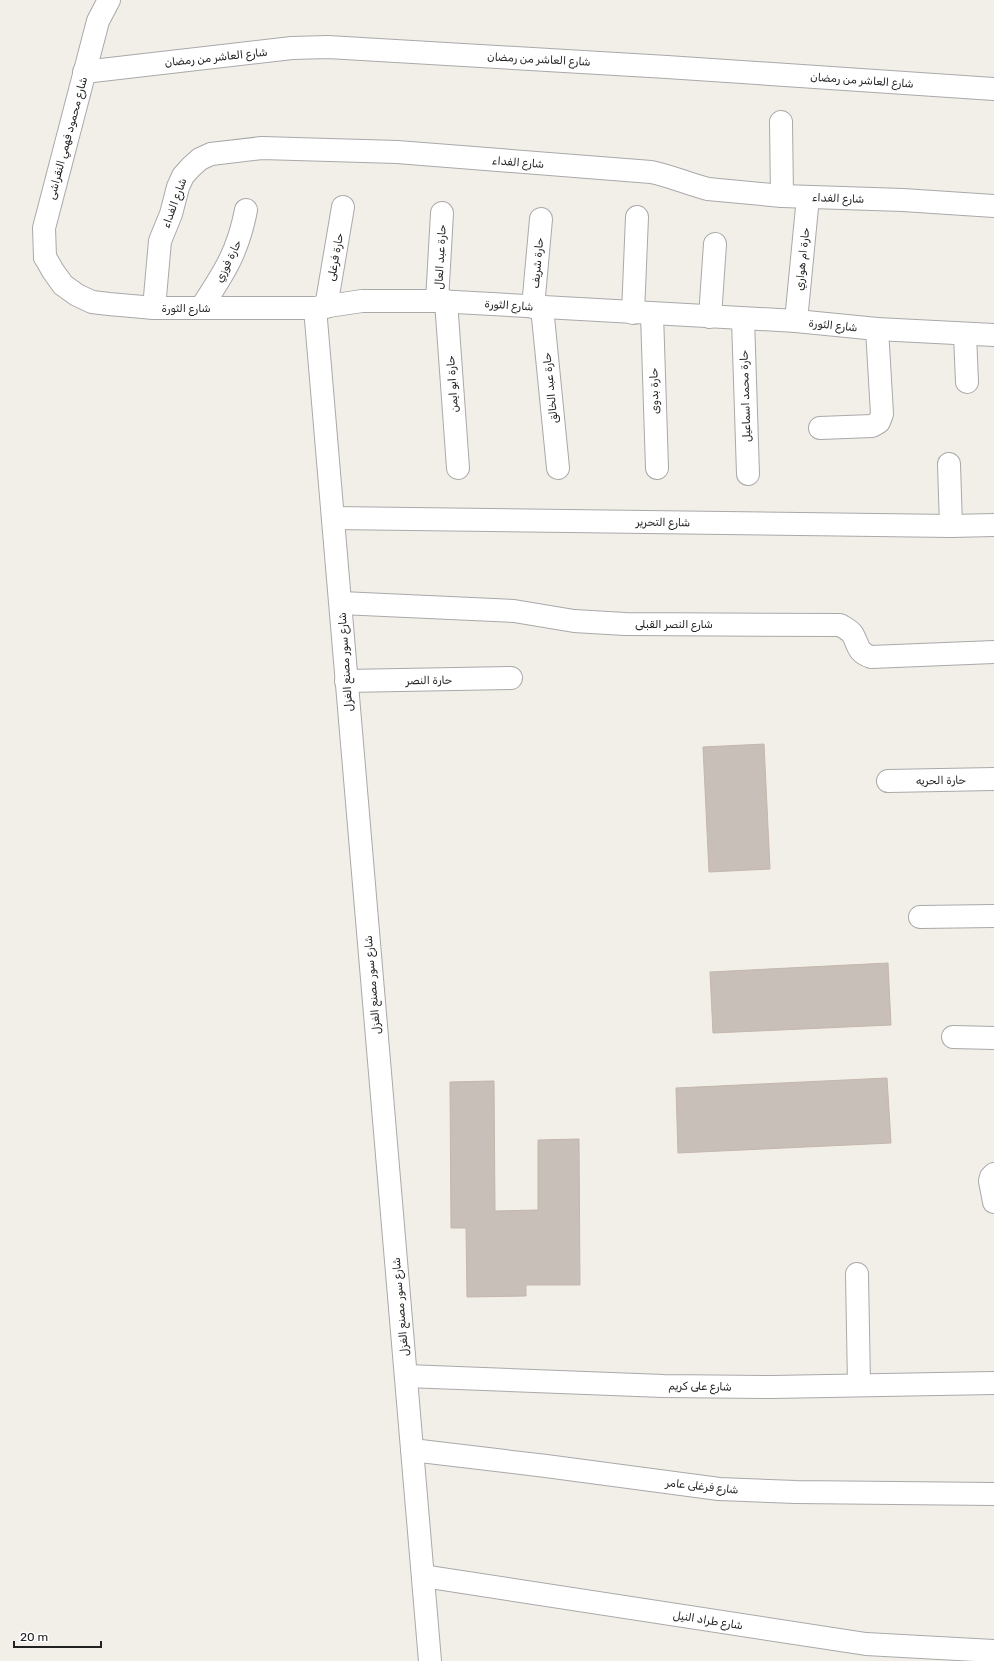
<svg xmlns="http://www.w3.org/2000/svg" width="994" height="1661" font-family="Rubik,'Noto Naskh Arabic',sans-serif">
<style>
.building{fill:#c7bfb8;stroke:#c4b6ab}
.lines{fill:none;stroke-linecap:round;stroke-linejoin:round}
.minor-casing{stroke:#a9a9a9;stroke-width:24}
.tertiary-casing{stroke:#a9a9a9;stroke-width:24}
.minor{stroke:#fff;stroke-width:22}
.tertiary{stroke:#fff;stroke-width:22}
.labels{text-anchor:middle;stroke-width:4;stroke-linejoin:round;paint-order:stroke}
.street-label{font-size:11px;fill:#222;stroke:#fff}
</style>
<rect width="100%" height="100%" fill="#f2efe9"/>
<g class="building">
<path d="M764,744L770,869L709,872L703,747Z"/>
<path d="M888,963L891,1025L713,1033L710,972Z"/>
<path d="M887,1078L891,1143L678,1153L676,1088Z"/>
<path d="M494,1081L495,1211L538,1210V1140L579,1139L580,1285H526V1296L467,1297L466,1228H451L450,1082Z"/>
</g>
<g class="lines">
<g class="minor-casing">
<g id="minor">
<path d="M84,72L292,48L328,47L667,67L994,89"/>
<path d="M781,122L782,196"/>
<path d="M45,257L53,271L63,285L77,295L92,302L109,304L154,308H315L362,301H437L796,321L877,329L994,335"/>
<path d="M437,301L442,213"/>
<path d="M446,301L458,468"/>
<path d="M326,307L343,207"/>
<path d="M533,307L541,219"/>
<path d="M542,307L558,468"/>
<path d="M154,308L160,241L171,214L178,187L183,176L191,167L200,159L211,154L262,148L397,152L651,172C671,176 688,184 708,189L782,196L903,200L994,206"/>
<path d="M201,308C224,273 238,252 246,210"/>
<path d="M633,313L637,217"/>
<path d="M652,314L657,468"/>
<path d="M710,317L715,244"/>
<path d="M743,319L748,474"/>
<path d="M796,321L808,197"/>
<path d="M965,335L967,382"/>
<path d="M820,428L872,426L879,422L882,414L877,329"/>
<path d="M949,464L951,526"/>
<path d="M333,518L951,526L994,525"/>
<path d="M341,603L514,611L574,621L625,624L840,625C845,628 850,630 853,635C859,646 857,652 871,657L994,652"/>
<path d="M346,681L511,678"/>
<path d="M888,781L994,779"/>
<path d="M920,917L994,916"/>
<path d="M953,1037L994,1038"/>
<path d="M994,1174L991,1177L990,1181L994,1202"/>
<path d="M857,1274L859,1385"/>
<path d="M406,1376L663,1386L772,1387L994,1383"/>
<path d="M412,1450L546,1466L719,1489L796,1492L994,1494"/>
<path d="M423,1576L866,1644L994,1651"/>
</g>
</g>
<g class="tertiary-casing">
<g id="tertiary">
<path d="M45,257L44,228L98,21L109,0"/>
<path d="M315,308L430,1661"/>
</g>
</g>
<use href="#minor" class="minor"/>
<use href="#tertiary" class="tertiary"/>
</g>
<g class="labels">
<g class="street-label">
<text transform="translate(216 57) rotate(-6)" y="4">شارع العاشر من رمضان</text>
<text transform="translate(539 59) rotate(3)" y="4">شارع العاشر من رمضان</text>
<text transform="translate(862 80) rotate(4)" y="4">شارع العاشر من رمضان</text>
<text transform="translate(67 138) rotate(-75)" y="4">شارع محمود فهمي النقراشى</text>
<text transform="translate(518 162) rotate(4)" y="4">شارع الفداء</text>
<text transform="translate(838 198) rotate(2)" y="4">شارع الفداء</text>
<text transform="translate(174 203) rotate(-70)" y="4">شارع الفداء</text>
<text transform="translate(335 257) rotate(-80)" y="4">حارة فرغلى</text>
<text transform="translate(440 257) rotate(-87)" y="4">حارة عبد العال</text>
<text transform="translate(802 259) rotate(-84)" y="4">حارة ام هواري</text>
<text transform="translate(228 261) rotate(-64)" y="4">حارة فوزي</text>
<text transform="translate(537 263) rotate(-85)" y="4">حارة شريف</text>
<text transform="translate(509 305) rotate(4)" y="4">شارع الثورة</text>
<text x="186" y="312">شارع الثورة</text>
<text transform="translate(833 325) rotate(6)" y="4">شارع الثورة</text>
<text transform="translate(452 384) rotate(-94)" y="4">حارة ابو ايمن</text>
<text transform="translate(550 388) rotate(-96)" y="4">حارة عبد الخالق</text>
<text transform="translate(654 391) rotate(-92)" y="4">حارة بدوى</text>
<text transform="translate(745 396) rotate(-92)" y="4">حارة محمد اسماعيل</text>
<text transform="translate(663 522) rotate(1)" y="4">شارع التحرير</text>
<text x="674" y="628">شارع النصر القبلى</text>
<text transform="translate(345 662) rotate(-94)" y="4">شارع سور مصنع الغزل</text>
<text transform="translate(429 680) rotate(-1)" y="4">حارة النصر</text>
<text transform="translate(941 780) rotate(-1)" y="4">حارة الحريه</text>
<text transform="translate(372 985) rotate(-95)" y="4">شارع سور مصنع الغزل</text>
<text transform="translate(400 1307) rotate(-95)" y="4">شارع سور مصنع الغزل</text>
<text transform="translate(700 1386) rotate(1)" y="4">شارع على كريم</text>
<text transform="translate(702 1486) rotate(6)" y="4">شارع فرغلى عامر</text>
<text transform="translate(708 1620) rotate(9)" y="4">شارع طراد النيل</text>
</g>
</g>
<path d="M14 1641v6h87v-6" fill="none" stroke="#222222" stroke-width="2"/>
<text x="20" y="1641" font-size="12" fill="#222222" stroke="#ffffff" stroke-width="3" paint-order="stroke">20 m</text>
</svg>
